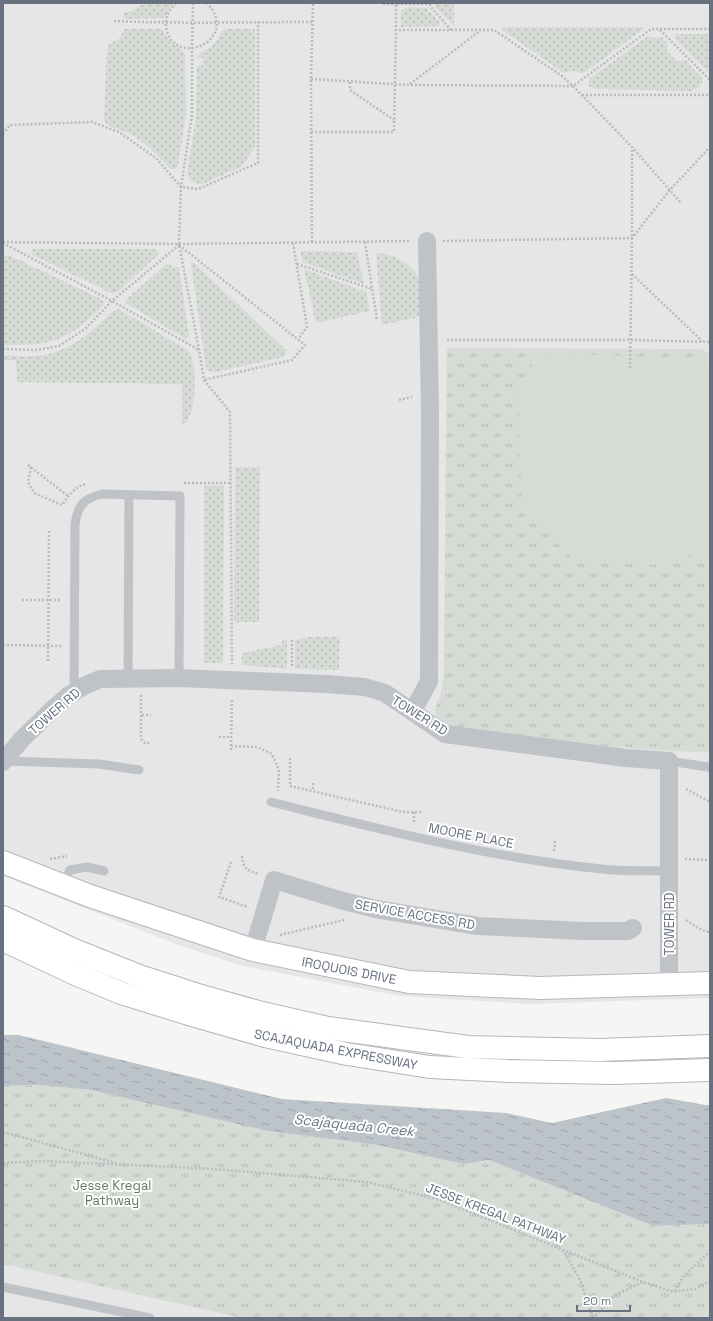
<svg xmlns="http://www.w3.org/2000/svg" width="713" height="1321" font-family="'Space Grotesk',sans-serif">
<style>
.built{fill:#e6e6e6}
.grass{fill:url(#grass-dots)}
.park{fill:url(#park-tufts)}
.garden{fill:#d6dcd5}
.water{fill:url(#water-ripples)}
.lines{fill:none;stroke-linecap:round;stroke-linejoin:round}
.secondary-casing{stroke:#b4b7bc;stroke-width:24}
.highway-casing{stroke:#b4b6ba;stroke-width:24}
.path{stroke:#b9bbbe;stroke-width:2.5;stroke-dasharray:2 2;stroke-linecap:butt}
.lane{stroke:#bfc2c6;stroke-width:9}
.street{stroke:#bfc2c6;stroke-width:18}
.secondary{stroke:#fff;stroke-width:22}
.highway{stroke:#fff;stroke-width:22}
.labels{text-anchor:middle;stroke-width:4;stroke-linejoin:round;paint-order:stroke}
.street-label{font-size:13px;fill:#687180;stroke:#fff}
.park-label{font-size:13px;fill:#667866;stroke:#fff}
.water-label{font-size:14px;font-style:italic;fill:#697784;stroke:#fff}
</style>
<defs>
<pattern id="grass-dots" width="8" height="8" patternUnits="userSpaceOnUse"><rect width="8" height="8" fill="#d6dcd5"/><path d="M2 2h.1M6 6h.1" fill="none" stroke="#b1b7b2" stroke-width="1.8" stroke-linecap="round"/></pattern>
<pattern id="park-tufts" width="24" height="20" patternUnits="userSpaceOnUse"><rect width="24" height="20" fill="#d6dcd5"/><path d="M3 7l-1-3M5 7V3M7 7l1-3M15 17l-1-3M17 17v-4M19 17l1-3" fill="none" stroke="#b1b7b2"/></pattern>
<pattern id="water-ripples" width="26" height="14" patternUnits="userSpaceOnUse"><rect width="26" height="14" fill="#bcc3c9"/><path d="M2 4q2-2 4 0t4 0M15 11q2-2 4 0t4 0" fill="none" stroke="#9da3a8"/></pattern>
</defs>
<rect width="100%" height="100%" fill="#f5f6f3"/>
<g class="built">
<path d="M3,3H710V998L529,1004L400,996L243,966L181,946L3,876Z"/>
<path d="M3,1264L241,1318H3Z"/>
</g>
<g class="grass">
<path d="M144,3H173L168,11L165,18H163L125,19L123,13L135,10Z"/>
<path d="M434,3H454V26L435,6Z"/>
<path d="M407,7L426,8L440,23V26L401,27V11Z"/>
<path d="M502,27H643L644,29L584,73H581L573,71L564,73L502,30Z"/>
<path d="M125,29H162L172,44L180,48L185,54L186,114L178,166L175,169H170C159,155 144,142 129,133C121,129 108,128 104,120L107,48L109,44L119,39Z"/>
<path d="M225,29H255V147L241,167L202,184H197L190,181L187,173L196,118L197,66L203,65V58H197C199,51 209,50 214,44C219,39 219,32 225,29Z"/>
<path d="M675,34H710V73L708,72L674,38Z"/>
<path d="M648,36L653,38L662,37L668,45L666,50L678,62L682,60H685L702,78L703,82C700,86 697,89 691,91L597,89L590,87L588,83L590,78Z"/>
<path d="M33,249H154L157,250L158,255L118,292L113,294L33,255L31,252Z"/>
<path d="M300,251L357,252L364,284L303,262Z"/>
<path d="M376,253C396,254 416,265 421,285C423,295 422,306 423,316L382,325Z"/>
<path d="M7,255L17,259L101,299L103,301L104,305C92,316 79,330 63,337C44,346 24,345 3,345V256Z"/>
<path d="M193,262L284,348L286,350V355L283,357L216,372C212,372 209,372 206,368L191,265V263Z"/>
<path d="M167,264L174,267H179L189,336L188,338H184L126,303L127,299L165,265Z"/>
<path d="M304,269L366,292L370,311L316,323Z"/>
<path d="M119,309L189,351C197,365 198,418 182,425V384L17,382L16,360H3V355C16,356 30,357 43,355C72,351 93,330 113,311Z"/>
<path d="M235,467H260L259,622H234Z"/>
<path d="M204,486H224L223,658L222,662L220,663H204Z"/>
<path d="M309,637H340L339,670L295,669V640Z"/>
<path d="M287,639V669L242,665V653L282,645V640Z"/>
</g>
<g class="park">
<path d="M447,348L701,349L710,354V752C623,751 537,738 451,729C446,726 439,722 436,717C433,709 439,699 441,692C444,679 444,664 444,650Z"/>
<path d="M41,1085L92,1090L268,1131L377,1145L463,1164L489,1160L653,1226L710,1224V1318H241L3,1264V1086Z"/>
</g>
<path class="garden" d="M537,353L698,358L710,370V549L664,565L576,562L522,507L518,396Z"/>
<path class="water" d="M3,1035H19L282,1099L506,1113L552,1123L666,1098L705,1105H710V1224L653,1226L489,1160L463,1164L377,1145L268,1131L91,1090L41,1085L3,1086Z"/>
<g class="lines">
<g class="secondary-casing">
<path id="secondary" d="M3,862L90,896L253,950L409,982L540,988L710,983"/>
</g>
<g class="highway-casing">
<g id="highway">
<path d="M3,917L74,950L139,976L198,995L262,1013L328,1028L468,1047L600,1050L710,1046"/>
<path d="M3,940L73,973L121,993L192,1015L265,1036L347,1054L430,1067L509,1071L614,1073L710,1070"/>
</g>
</g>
<g class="path">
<path d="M176,3C169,9 165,18 166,27C173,70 242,40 207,3"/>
<path d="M193,3L192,49V115L181,187L179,244L199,350L204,380L230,412L232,664"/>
<path d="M384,3V4H396"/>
<path d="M430,3V4H396V30H494L562,76L573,86L632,147L681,203"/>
<path d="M430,4V6L451,30"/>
<path d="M114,21C180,24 246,22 313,22"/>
<path d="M660,30L710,80"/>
<path d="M311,79L409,85L573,86L651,29H710"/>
<path d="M350,82V90L394,120"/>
<path d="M410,84L481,30"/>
<path d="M582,95H710"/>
<path d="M311,132H394L396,30"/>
<path d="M3,134L10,125L92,122L119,132L156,158L181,187L198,189L258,163V22"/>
<path d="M443,241L632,238L669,191L710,147"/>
<path d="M3,242L179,244L410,241"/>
<path d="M312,242L311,79L313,3"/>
<path d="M365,242L377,320"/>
<path d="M3,243L112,301L199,350"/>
<path d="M293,243L307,327L298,339"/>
<path d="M179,245L305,345L292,360L204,380"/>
<path d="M297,264L372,289"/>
<path d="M632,274L702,341"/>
<path d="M447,340H631L710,342"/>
<path d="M3,349L37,350L59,346L85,329L112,301L179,245"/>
<path d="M630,368L632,238V148"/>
<path d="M399,400L412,397"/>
<path d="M28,465L68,496"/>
<path d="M31,467L28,482L34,493L62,505C69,495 75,486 87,484"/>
<path d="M184,483H230"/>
<path d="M22,600H61"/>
<path d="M292,640V666"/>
<path d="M3,645L62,646"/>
<path d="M48,661L49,531"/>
<path d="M141,695V739L145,743H151"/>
<path d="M142,715H151"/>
<path d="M219,737H231"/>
<path d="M231,746L257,747L272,754L279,770L278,791"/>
<path d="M231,750L232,698"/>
<path d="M290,758V786L403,812H423"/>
<path d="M313,783V791"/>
<path d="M686,789L710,802"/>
<path d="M414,812V823"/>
<path d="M554,851L555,841"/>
<path d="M242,856C243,869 247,870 258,874"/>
<path d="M50,859L67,856"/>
<path d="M685,859L710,860"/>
<path d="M231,862L219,897L248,907"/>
<path d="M686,920C695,925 700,931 710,932"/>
<path d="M280,935L344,920"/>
<path d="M3,1132L116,1163"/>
<path d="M3,1163L44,1161L214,1169L366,1182L437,1199L643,1282L674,1292L695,1289L710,1281"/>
<path d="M563,1250L580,1280L593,1318"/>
<path d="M675,1291L683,1277L710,1251"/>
<path d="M593,1318L615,1295L643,1282"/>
</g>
<g class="lane">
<path d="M128,679L129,495"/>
<path d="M74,692L75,524C78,505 83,499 102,494L180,496L179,678"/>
<path d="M4,761L99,764L139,770"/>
<path d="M669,761L708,767L710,768"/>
<path d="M271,802C380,829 490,858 602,869C624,872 647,870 669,871"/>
<path d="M63,885L70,870L87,867L104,871"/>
<path d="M3,1287L150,1318"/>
</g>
<g class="street">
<path d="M413,711L429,681L430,412L427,241"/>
<path d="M3,762L21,740L55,707L69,695L84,686L100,679L179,678L326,684L365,687L385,693L445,734L626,758L669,761V985"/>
<path d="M253,950L274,880L340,900L376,909L478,926L584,931H628L633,928"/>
</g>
<use href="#secondary" class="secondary"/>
<use href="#highway" class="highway"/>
</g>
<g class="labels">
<g class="street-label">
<text transform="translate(54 711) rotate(-41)" y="5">TOWER RD</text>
<text transform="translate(420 715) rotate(32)" y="5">TOWER RD</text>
<text transform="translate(471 835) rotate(11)" y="5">MOORE PLACE</text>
<text transform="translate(415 914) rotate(10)" y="5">SERVICE ACCESS RD</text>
<text transform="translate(669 924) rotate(-90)" y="5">TOWER RD</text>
<text transform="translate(349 970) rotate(11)" y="5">IROQUOIS DRIVE</text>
<text transform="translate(336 1049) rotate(11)" y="5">SCAJAQUADA EXPRESSWAY</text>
<text transform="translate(496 1213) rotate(21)" y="5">JESSE KREGAL PATHWAY</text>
</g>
<g class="park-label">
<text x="112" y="1190">Jesse Kregal<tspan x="112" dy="15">Pathway</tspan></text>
</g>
<g class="water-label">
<text transform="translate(354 1125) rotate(6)" y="5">Scajaquada Creek</text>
</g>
</g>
<rect width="713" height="1321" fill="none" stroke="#687180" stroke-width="8"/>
<path d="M577 1305v6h53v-6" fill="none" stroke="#687180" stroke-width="2"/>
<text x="583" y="1305" font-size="12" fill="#687180" stroke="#ffffff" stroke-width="3" paint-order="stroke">20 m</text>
</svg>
